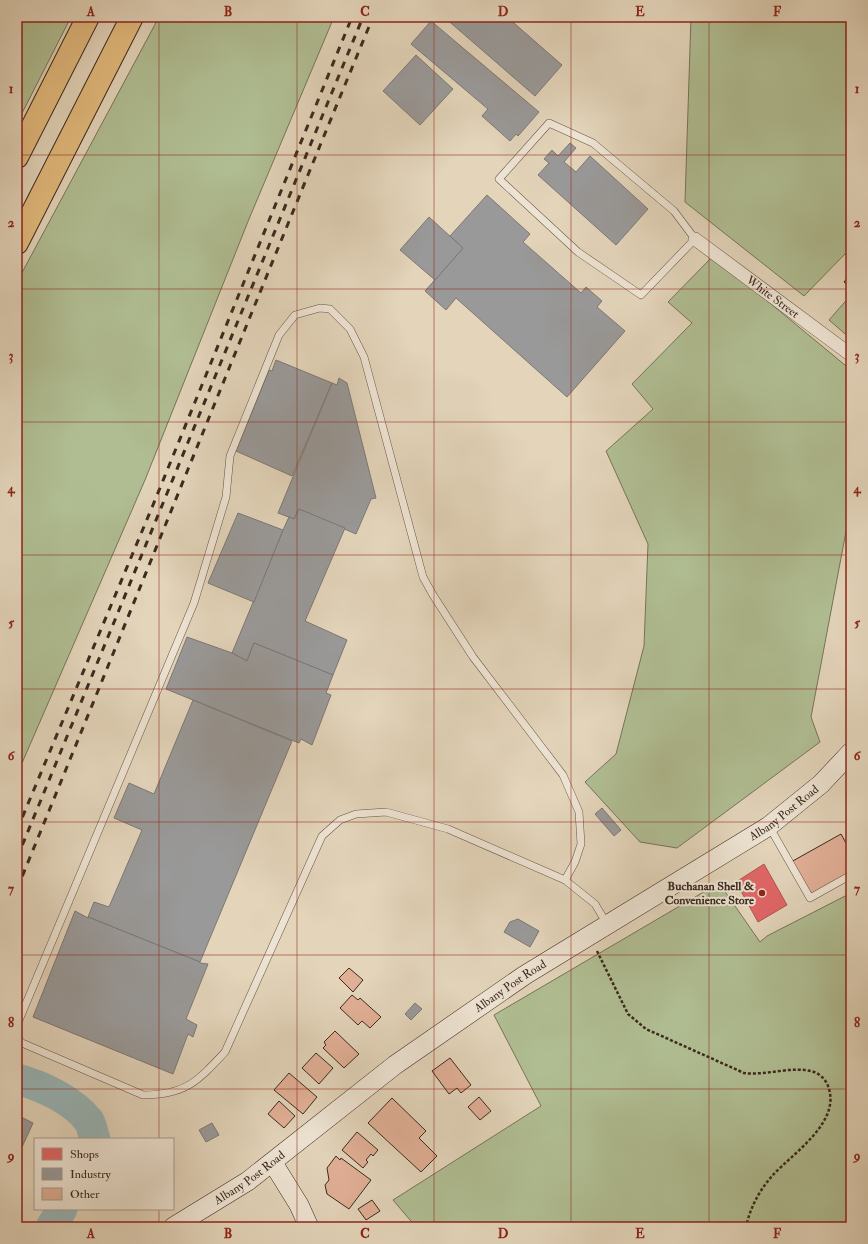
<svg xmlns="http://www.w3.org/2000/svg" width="868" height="1244" font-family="'IM FELL Double Pica',serif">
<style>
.green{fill:#b0bd92;stroke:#767458}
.shops{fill:#e06666;stroke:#af5450}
.industry{fill:#999;stroke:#7d7874}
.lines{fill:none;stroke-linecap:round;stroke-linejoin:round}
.river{stroke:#99b6b9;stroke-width:31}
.building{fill:#e1af96;stroke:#3c2a1e}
.lane-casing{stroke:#665445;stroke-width:8}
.street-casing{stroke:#665445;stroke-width:14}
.secondary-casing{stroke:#3c2a1e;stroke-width:20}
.highway-casing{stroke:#3c2a1e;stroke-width:24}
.path{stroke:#3c2a1e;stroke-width:2.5;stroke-dasharray:3 2;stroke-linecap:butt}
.lane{stroke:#ede3d2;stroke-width:7}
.street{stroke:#ede3d2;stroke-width:13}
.secondary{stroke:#ede3d2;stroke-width:19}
.highway{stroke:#e2ba7d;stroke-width:22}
.rail{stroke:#3c2a1e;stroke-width:3;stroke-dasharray:7 7;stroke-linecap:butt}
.grid{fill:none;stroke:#8f2418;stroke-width:1;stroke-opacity:0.55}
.poi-dot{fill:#8f2418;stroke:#ede3d2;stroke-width:1.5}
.labels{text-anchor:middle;stroke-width:4;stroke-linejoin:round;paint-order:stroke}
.street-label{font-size:12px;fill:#3c2a1e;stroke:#ede3d2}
.poi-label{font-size:12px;font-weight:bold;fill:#3c2a1e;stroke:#ede3d2;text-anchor:end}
.neatline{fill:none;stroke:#8f2418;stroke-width:1.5}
.grid-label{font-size:13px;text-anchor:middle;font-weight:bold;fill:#8f2418}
</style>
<rect width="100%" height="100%" fill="#e3d4ba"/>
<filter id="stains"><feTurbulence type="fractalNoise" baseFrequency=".005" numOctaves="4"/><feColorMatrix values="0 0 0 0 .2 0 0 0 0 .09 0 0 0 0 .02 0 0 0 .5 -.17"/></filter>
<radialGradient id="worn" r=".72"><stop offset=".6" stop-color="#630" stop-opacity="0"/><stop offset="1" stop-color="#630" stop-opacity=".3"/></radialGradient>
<g class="green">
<path d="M17,17H71L17,123Z"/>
<path d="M159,17H334L249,219L145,480L19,770H17V282Z"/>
<path d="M691,17H851V258L845,254L804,296L685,202Z"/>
<path d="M713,256L851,370V505L811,717L820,742L677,848L640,842L585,782L616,754L644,646L648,544L606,451L653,409L632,384L692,323L668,302Z"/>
<path d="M851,295V339L829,320Z"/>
<path d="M719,883L760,942L767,936L851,893V1227H416L393,1200L541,1106L494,1015Z"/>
</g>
<path class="shops" d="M764,864L787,905L758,922L736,882Z"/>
<g class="industry">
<path d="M444,17H507L562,65L535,96Z"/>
<path d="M431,21L539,112L518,136L516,134L510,141L482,116L488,109L411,44Z"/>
<path d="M416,55L453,89L420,125L383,91Z"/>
<path d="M570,143L576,148L564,162L576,172L590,156L648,209L616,245L538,175L549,163L544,159L552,150L558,156Z"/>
<path d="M487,195L530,234L523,242L581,293L586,287L602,301L597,307L625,331L567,397L456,298L446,310L425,291L463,248L450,236Z"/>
<path d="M429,217L463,248L435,280L400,250Z"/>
<path d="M276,360L332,383L292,476L236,451L269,370L272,371Z"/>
<path d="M339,378L347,383L376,498L371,499L356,534L299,509L294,519L278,513L332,383L337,385Z"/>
<path d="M299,509L345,528L305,621L347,640L333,675L254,643L247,661L232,653L283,530L289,517L294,519Z"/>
<path d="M238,513L283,530L254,602L208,583Z"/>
<path d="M187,637L232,653L247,661L254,643L333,675L326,693L331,695L312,745L301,739L299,743L166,689Z"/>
<path d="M193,700L292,741L200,962L88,917L94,902L109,907L142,830L114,818L129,783L154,794Z"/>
<path d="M602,808L621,830L614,836L595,814Z"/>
<path d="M75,911L88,918V917L200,962V963L208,964L186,1019L197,1025L193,1037L188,1034L173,1074L33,1017Z"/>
<path d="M518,919L539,931L530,947L504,932L510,922Z"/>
<path d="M415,1003L422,1009L411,1020L405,1014Z"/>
<path d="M17,1115L33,1123L17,1158Z"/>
<path d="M212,1123L219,1135L206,1142L199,1130Z"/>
</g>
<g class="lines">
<g class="river">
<path d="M17,1079C42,1086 73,1100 89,1121C92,1126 93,1134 95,1139"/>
<path d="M51,1227L62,1209"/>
</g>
</g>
<g class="building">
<path d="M851,273V283L849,286L844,282Z"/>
<path d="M841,834L851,852V873L810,896L791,862Z"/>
<path d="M349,968L363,980L353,992L339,978Z"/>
<path d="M352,995L358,1000L360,998L381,1017L370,1028L362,1021L358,1025L340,1008Z"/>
<path d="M335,1031L359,1054L344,1068L323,1048L326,1045L324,1042Z"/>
<path d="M316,1053L333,1068L319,1084L302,1068Z"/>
<path d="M450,1058L471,1085L461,1093L457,1088L449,1094L432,1071Z"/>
<path d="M289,1073L317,1097L303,1114L274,1090Z"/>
<path d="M479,1097L491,1111L480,1120L468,1107Z"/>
<path d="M392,1098L426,1131L419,1138L437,1156L421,1172L368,1123Z"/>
<path d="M279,1101L295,1116L284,1128L268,1114Z"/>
<path d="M357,1132L378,1150L373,1156L371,1154L366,1160L368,1162L363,1168L342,1150Z"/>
<path d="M336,1156L340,1160L341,1158L371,1180L349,1209L327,1194L325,1185L329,1180L327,1168Z"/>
<path d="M372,1200L380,1211L366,1220L358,1209Z"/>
</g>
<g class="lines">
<g class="lane-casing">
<g id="lane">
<path d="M549,123L593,143L674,211L695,239L641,295L578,252L499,179Z"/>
<path d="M769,826L810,898L851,875"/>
<path d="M17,1025L194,603L226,497L230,456L279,335L295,315L320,308L330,309L350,329L364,357L423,577L433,595L473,657L563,775L579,812L581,844L575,862L565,880"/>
<path d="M17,1037L22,1043L143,1095C185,1095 197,1082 225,1052L322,836L340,820L356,814L386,812L448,829L565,880L595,904L607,924"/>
</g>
</g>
<g class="street-casing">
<g id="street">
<path id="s1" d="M695,239L851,355"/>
</g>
</g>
<g class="secondary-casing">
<g id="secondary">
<path d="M273,1163L299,1205L309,1227"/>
<path id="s2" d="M173,1227L248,1181L395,1065L525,975L769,826L821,784L851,752"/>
</g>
</g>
<g class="highway-casing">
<g id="highway">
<path d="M17,157L88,17"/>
<path d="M17,243L132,17"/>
</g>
</g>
<path class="path" d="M597,951L628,1014L646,1029L744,1073C766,1076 794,1065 814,1072C820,1074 826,1080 828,1086C842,1122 793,1153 772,1176C759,1191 750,1208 746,1227"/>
<use href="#lane" class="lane"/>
<use href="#street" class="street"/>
<use href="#secondary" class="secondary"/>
<use href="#highway" class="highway"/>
<g class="rail">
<path d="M17,830L153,505L352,17"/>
<path d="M17,858L363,17"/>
<path d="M17,889C136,599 253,307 373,17"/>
</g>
</g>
<path class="grid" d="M159,17V1139M297,17V1227M434,17V1227M571,17V1227M709,17V1227M17,155H851M17,289H851M17,422H851M17,555H851M17,689H851M17,822H851M17,955H851M17,1089H851M159,1209V1227"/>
<circle class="poi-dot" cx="762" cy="893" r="4"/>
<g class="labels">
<g class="street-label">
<text dy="4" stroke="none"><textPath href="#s1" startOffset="97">White Street</textPath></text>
<text dy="4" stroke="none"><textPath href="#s2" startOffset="739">Albany Post Road</textPath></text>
<text dy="4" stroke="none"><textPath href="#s2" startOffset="415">Albany Post Road</textPath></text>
<text dy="4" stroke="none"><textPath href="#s2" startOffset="91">Albany Post Road</textPath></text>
</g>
<g class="poi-label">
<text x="754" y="890">Buchanan Shell &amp;<tspan x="754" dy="14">Convenience Store</tspan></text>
</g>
</g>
<rect width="868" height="1244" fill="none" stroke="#e3d4ba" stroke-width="44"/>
<rect x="34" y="1138" width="140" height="72" fill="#ede3d2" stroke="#a6998a"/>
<rect x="42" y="1148" width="20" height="12" fill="#e06666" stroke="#a6998a"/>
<text x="70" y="1158" font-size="12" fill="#3c2a1e">Shops</text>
<rect x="42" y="1168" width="20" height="12" fill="#999999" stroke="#a6998a"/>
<text x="70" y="1178" font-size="12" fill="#3c2a1e">Industry</text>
<rect x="42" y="1188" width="20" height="12" fill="#e1af96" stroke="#a6998a"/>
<text x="70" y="1198" font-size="12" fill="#3c2a1e">Other</text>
<rect x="22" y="22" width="824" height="1200" class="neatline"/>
<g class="grid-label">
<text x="91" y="16">A</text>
<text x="228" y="16">B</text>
<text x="365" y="16">C</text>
<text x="503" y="16">D</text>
<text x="640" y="16">E</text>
<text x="777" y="16">F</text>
<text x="11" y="93">1</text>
<text x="857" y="93">1</text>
<text x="11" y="227">2</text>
<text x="857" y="227">2</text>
<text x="11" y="360">3</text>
<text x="857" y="360">3</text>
<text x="11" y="493">4</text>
<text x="857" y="493">4</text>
<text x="11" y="627">5</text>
<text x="857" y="627">5</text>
<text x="11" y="760">6</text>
<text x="857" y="760">6</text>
<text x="11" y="893">7</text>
<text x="857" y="893">7</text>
<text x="11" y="1027">8</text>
<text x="857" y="1027">8</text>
<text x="11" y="1160">9</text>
<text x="857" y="1160">9</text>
<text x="91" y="1238">A</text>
<text x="228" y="1238">B</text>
<text x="365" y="1238">C</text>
<text x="503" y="1238">D</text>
<text x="640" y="1238">E</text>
<text x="777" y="1238">F</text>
</g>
<rect width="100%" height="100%" filter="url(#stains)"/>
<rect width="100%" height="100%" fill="url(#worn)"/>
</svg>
